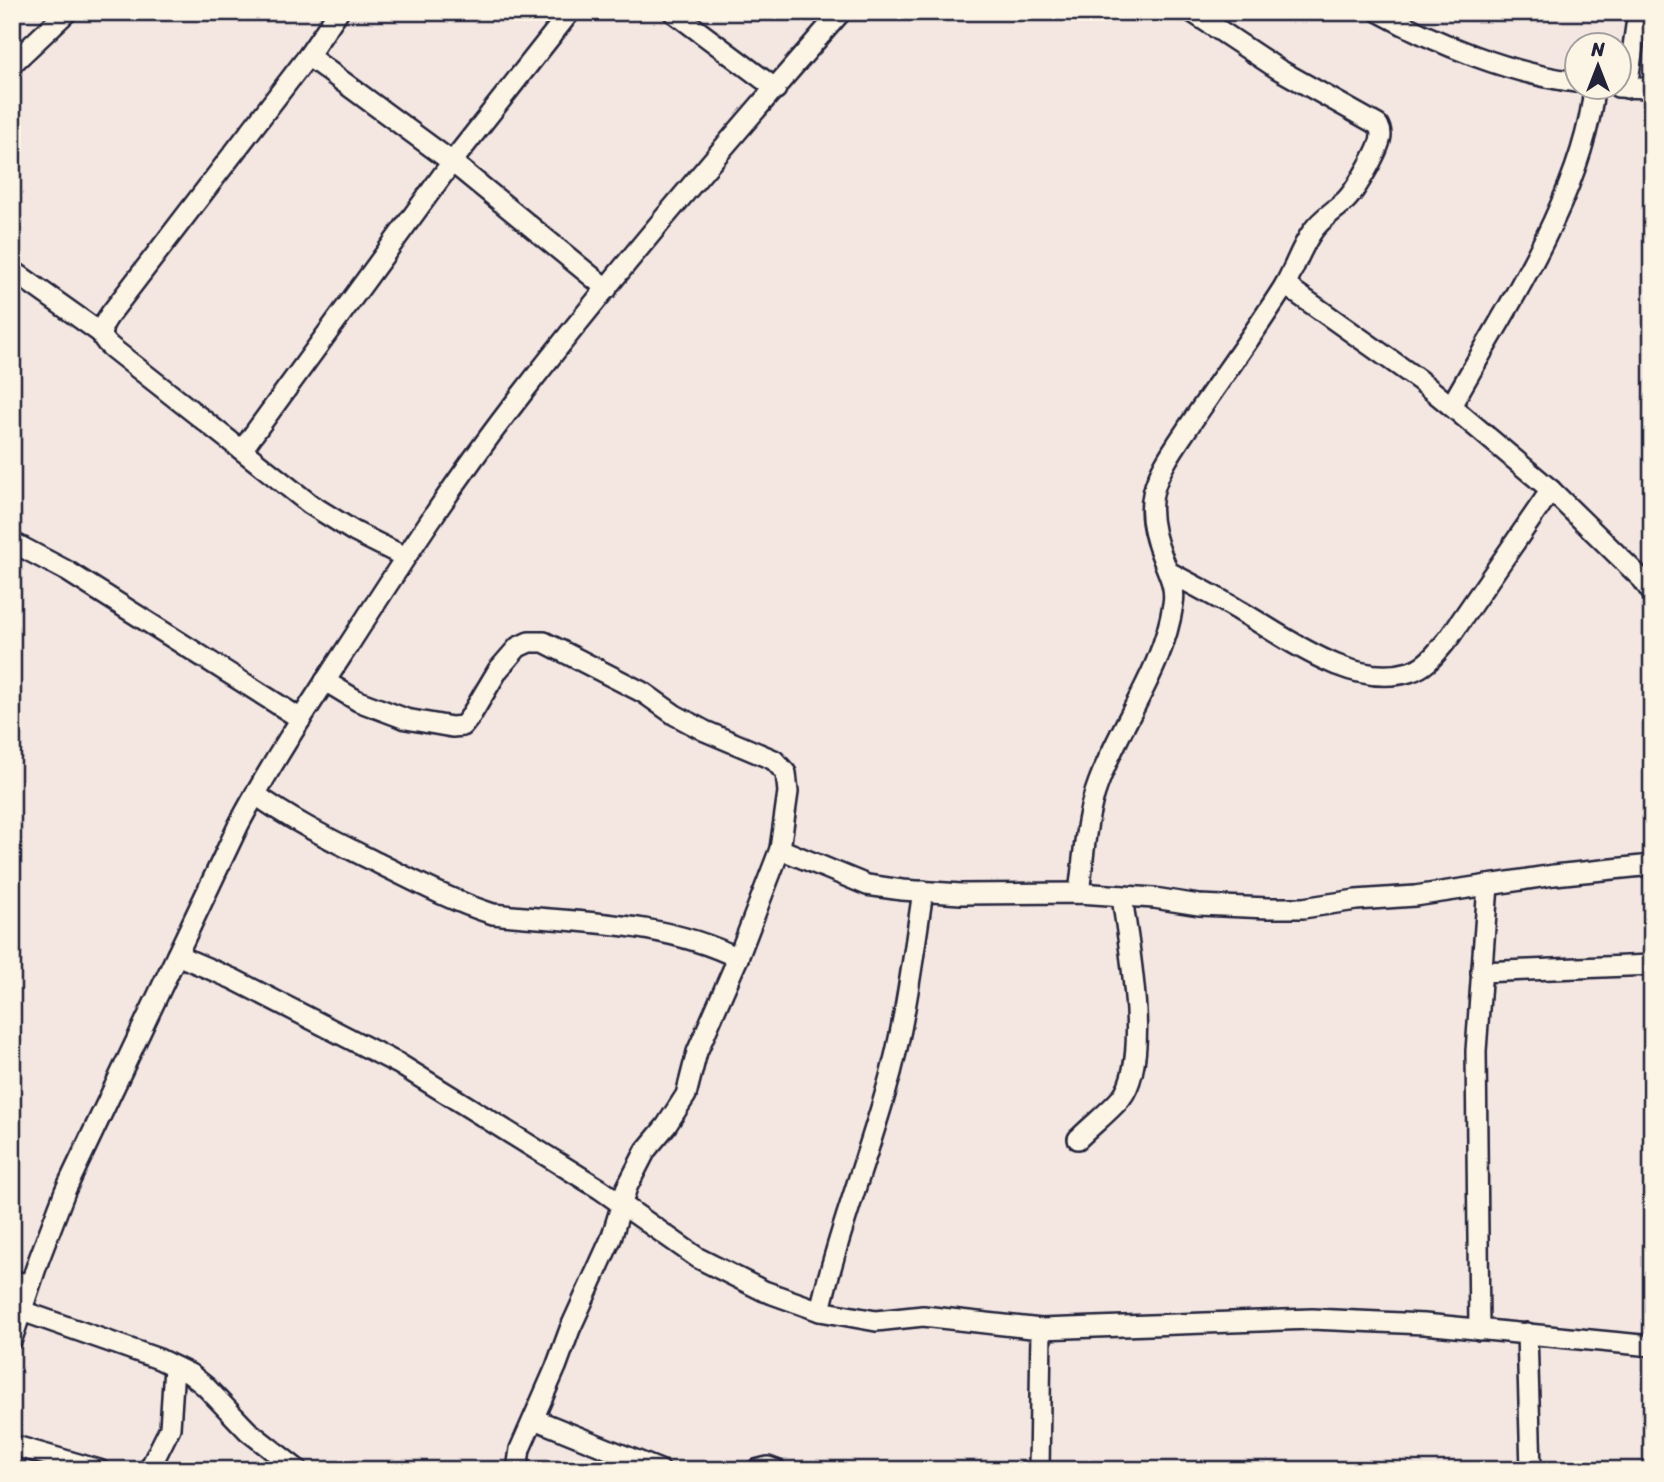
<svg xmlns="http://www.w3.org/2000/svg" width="1664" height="1482" font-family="Sriracha,sans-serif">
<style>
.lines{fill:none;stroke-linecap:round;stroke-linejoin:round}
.minor-casing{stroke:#22223b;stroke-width:24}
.minor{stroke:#fcf5e5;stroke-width:19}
</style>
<rect width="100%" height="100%" fill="#f4e7e2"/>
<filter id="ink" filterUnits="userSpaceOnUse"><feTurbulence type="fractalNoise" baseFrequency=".0143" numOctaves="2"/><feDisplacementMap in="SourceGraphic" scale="14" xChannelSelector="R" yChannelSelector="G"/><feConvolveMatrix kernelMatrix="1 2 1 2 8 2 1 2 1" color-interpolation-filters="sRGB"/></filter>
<g filter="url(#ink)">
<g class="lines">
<g class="minor-casing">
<g id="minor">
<path d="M338,12L308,56L111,313C100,328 97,336 112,348L310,504L355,532L405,557"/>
<path d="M673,12L776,89"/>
<path d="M1379,12C1437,44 1511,74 1576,82"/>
<path d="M308,56L452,162L607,289"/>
<path d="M12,64L67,12"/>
<path d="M1618,87L1652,88"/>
<path d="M1627,88L1638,12"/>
<path d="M12,270L102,334"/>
<path d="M1285,285L1419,380L1451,406L1551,490L1643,580L1652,593"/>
<path d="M1451,406C1503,313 1584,194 1594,88"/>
<path d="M242,450L452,162L570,12"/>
<path d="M12,542L67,571L301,719"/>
<path d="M1169,572C1193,585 1217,597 1240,611C1287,638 1352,689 1409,672C1427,667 1437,652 1449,638L1551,490"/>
<path d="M325,681L358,701L406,719L452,727L463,726L470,717L498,670L518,647L529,642H544L644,693L675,715L705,731L774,760L786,773L788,792L780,849L738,958L697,1052L686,1095L666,1126L646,1150L627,1187L611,1239L570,1329L556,1367L520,1449L517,1470"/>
<path d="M255,794C293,822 336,842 378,863C416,882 452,901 493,914C576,923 661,920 738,958"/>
<path d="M780,849L867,885L902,890L961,894L1079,893L1154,898L1199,905L1268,908H1303L1356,900L1415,896L1554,875L1652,865"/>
<path d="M1079,893C1084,857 1085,818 1098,784C1120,723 1164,669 1173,604C1176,587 1169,575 1163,559C1140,503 1153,479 1185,432C1217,384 1252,337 1283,288C1294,270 1300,249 1312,232C1321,218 1335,211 1346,200C1355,191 1381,148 1381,135C1381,130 1380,129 1378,125L1278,69L1192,12"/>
<path d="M177,955L233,979L399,1064L600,1189L698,1258L764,1291L820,1311L876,1321L923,1316L1041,1329L1312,1319L1424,1324L1652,1346"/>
<path d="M1481,972L1652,965"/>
<path d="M1078,1139C1092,1125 1109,1112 1121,1098C1152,1059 1128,945 1122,896"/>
<path d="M12,1281L30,1284"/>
<path d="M22,1311L159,1359L190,1374L205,1386L248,1431L298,1470"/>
<path d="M820,1311C837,1236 865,1165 886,1091C905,1026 913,958 923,891"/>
<path d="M1479,1330L1476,1051L1488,885"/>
<path d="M1527,1333L1531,1470"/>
<path d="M12,1339L39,1259L65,1191L239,824C272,762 311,703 350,643C404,559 459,474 521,395C622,265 732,136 841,12"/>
<path d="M534,1419L660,1470"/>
<path d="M12,1445L99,1470"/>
<path d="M149,1470L170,1428L174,1367"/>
<path d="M756,1470L768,1467L776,1470"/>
<path d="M1039,1470L1041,1329"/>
</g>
</g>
<use href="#minor" class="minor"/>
</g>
</g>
<rect width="1664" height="1482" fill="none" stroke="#fcf5e5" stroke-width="42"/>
<rect x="21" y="21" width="1622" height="1440" fill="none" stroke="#22223b" stroke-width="2.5" filter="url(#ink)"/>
<g transform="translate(1598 66)"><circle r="33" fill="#fcf5e5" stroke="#a5a1a1" stroke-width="2"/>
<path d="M0-5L12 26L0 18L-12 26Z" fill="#22223b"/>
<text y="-10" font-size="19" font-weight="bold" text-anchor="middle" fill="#22223b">N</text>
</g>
</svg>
